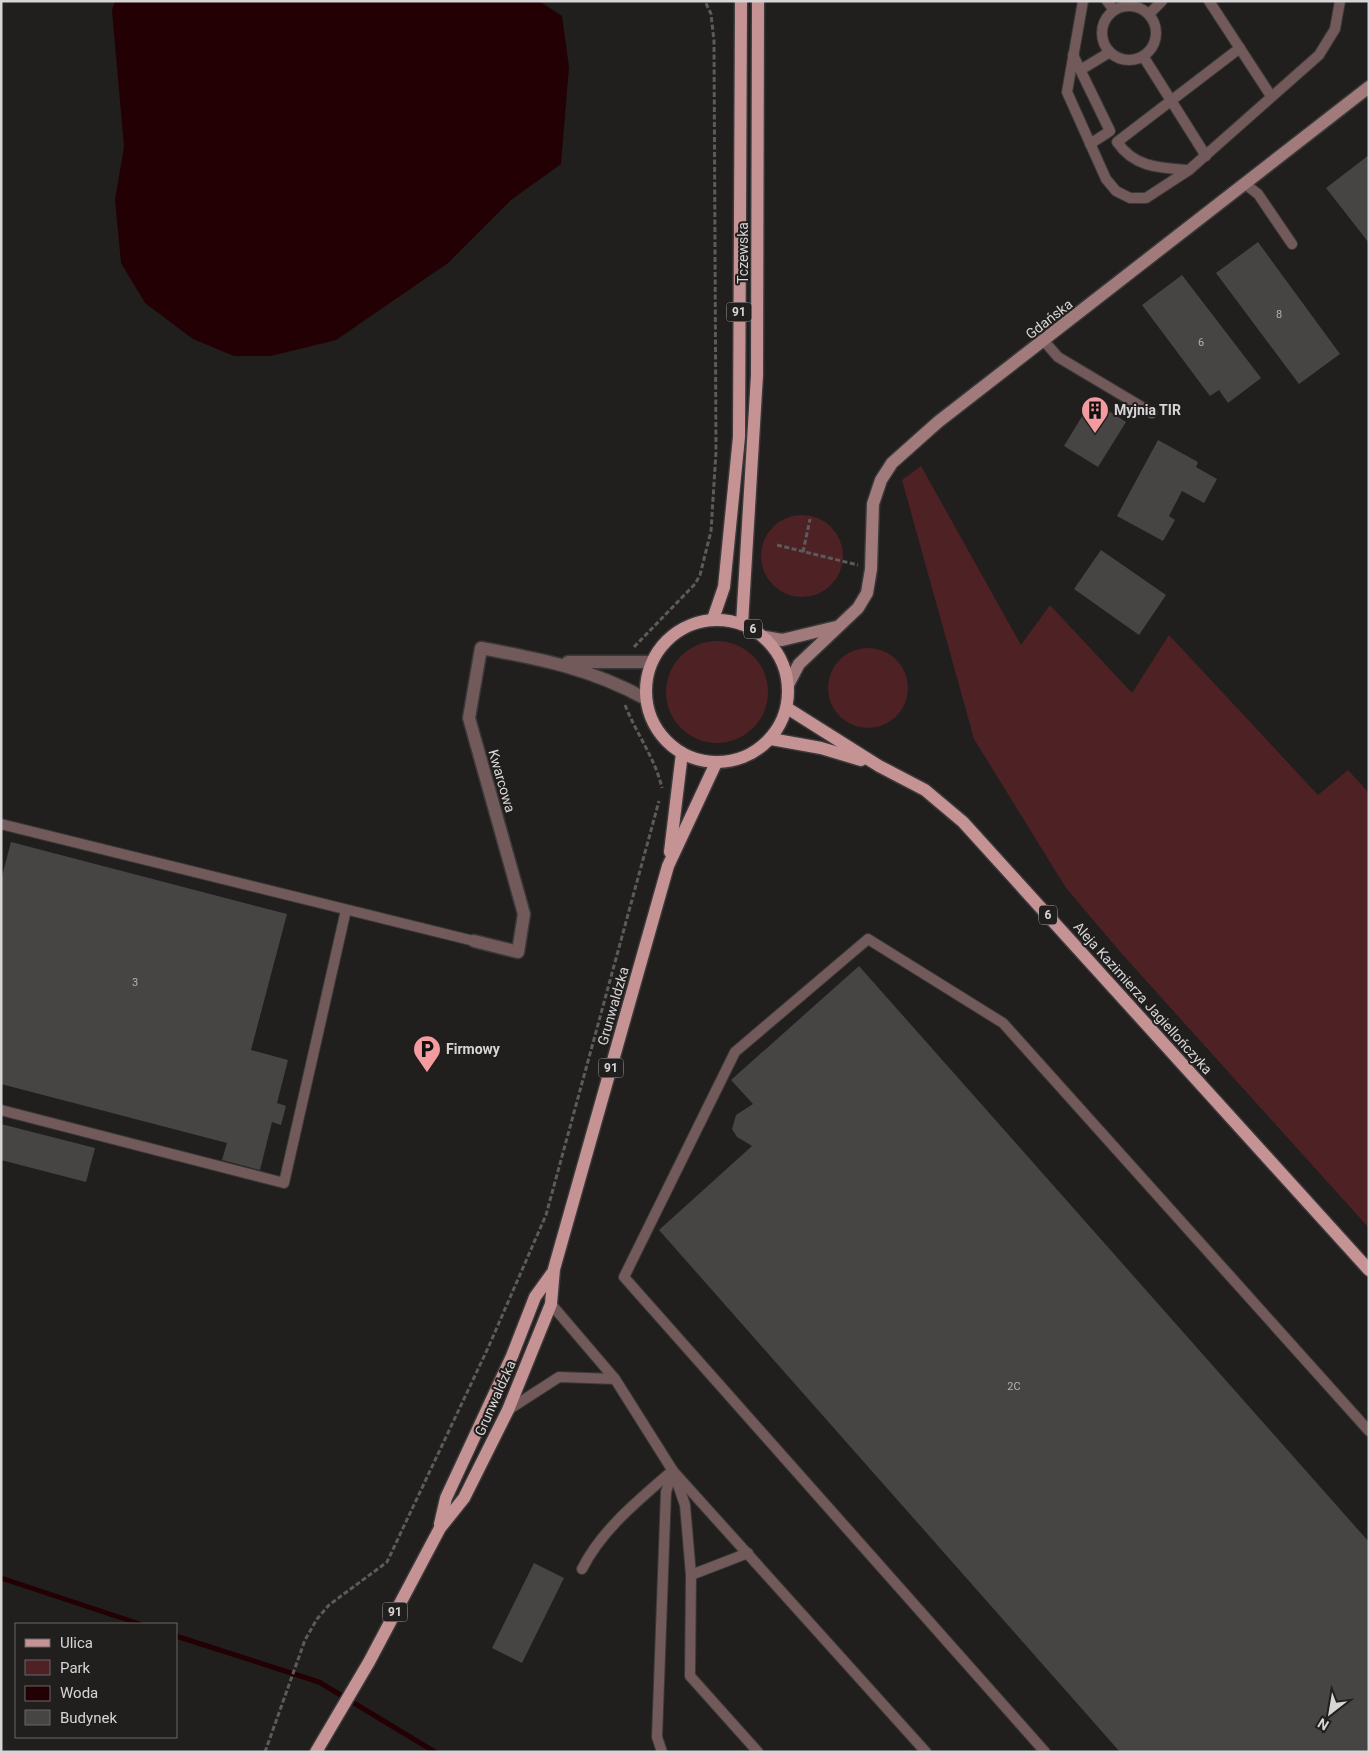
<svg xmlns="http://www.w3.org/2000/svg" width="1370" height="1753" font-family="Roboto,sans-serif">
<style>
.green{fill:#4e2125}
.water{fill:#230003}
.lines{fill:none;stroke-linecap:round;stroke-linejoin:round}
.stream{stroke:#230003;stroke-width:5}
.building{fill:#474444}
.lane-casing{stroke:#3a3838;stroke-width:12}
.street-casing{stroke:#3a3838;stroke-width:15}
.secondary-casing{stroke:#3a3838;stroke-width:15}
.primary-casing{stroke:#3a3838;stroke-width:15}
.path{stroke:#5d5a5a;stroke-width:3;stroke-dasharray:5 2.5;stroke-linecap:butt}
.lane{stroke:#72595a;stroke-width:10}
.street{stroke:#72595a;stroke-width:12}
.secondary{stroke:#a17a7b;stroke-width:12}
.primary{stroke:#c69395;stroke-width:12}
.labels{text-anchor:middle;stroke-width:4;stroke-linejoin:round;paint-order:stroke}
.number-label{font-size:11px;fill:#b3b1b1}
.shield{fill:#211e1e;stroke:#a09e9e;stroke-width:1}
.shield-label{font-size:12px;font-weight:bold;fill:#d7d5d5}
.street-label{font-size:14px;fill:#d7d5d5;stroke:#211e1e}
.poi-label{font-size:14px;font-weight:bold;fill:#d7d5d5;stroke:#211e1e;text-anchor:start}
</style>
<rect width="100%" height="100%" fill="#211e1e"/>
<g class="green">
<path d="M921,466L1021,645L1050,605L1132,693L1169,635L1318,795L1348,770L1369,793V1228L1122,954L1066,888L974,739L902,480Z"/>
<circle cx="802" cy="556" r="41"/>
<circle cx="717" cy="692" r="51"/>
<circle cx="868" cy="688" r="40"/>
</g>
<path class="water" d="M115,1H539L562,16L569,67L561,164L511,200L448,263L336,340L271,356H234L193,339L145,303L121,263L115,200L124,147L112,10Z"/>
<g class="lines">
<g class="stream">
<path d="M1,1578L140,1624"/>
<path d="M176,1636L319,1682L435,1752"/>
</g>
</g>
<g class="building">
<path d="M1369,155V243L1326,188Z"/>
<path d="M1258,242L1340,354L1299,384L1216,273Z"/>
<path d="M1182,275L1261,378L1228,403L1219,390L1210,396L1142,305Z"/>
<path d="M1092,400L1126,422L1098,467L1064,446Z"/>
<path d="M1158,440L1198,462L1196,467L1217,479L1204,503L1182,491L1169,516L1175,520L1163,541L1117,516Z"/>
<path d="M1101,550L1166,595L1139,635L1074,589Z"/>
<path d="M11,842L287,914L251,1050L288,1060L277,1103L286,1106L281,1125L272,1122L260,1170L222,1160L227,1143L1,1084V880Z"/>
<path d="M859,966L1369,1542V1752H1120L659,1230L752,1146L737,1137L732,1129L736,1115L753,1104L731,1080Z"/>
<path d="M1,1124L95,1148L86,1182L1,1160Z"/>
<path d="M534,1563L564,1578L522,1663L492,1648Z"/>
</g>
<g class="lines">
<g class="lane-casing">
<g id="lane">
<path d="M1083,1L1067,92L1106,179L1116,191L1130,198H1146L1189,170L1319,55L1335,29L1340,1"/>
<path d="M1107,1L1114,10"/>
<path d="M1209,1L1271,96"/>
<circle cx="1129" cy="33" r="27"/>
<path d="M1149,14L1162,1"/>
<path d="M1073,55L1110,131L1090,144"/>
<path d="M1143,56L1206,156"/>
<path d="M1082,69L1110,52"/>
<path d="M1189,170C1160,168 1135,168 1117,142L1240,48"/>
<path d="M1245,184L1258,194L1292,244"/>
<path d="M1044,341L1058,357L1152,413"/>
<path d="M1,824L474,941"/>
<path d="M1,1110L284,1183L346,910"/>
<path d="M551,1304L615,1379L673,1471L926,1752"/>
<path d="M508,1410L559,1377L615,1379"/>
<path d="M675,1476L685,1505L691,1575L690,1676L758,1752"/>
<path d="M582,1569C602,1529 639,1500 672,1471"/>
<path d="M691,1575L748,1553"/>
<path d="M662,1752L657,1737L666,1492L673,1471"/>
<path d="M1045,1752L624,1277L735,1052L868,939L1003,1023L1369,1431"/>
</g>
</g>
<g class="street-casing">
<g id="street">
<path d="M568,662H652"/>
<path d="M474,941L518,952L524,914L469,718L481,648C541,659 592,669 646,699"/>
</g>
</g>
<g class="secondary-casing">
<g id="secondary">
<path d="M765,637L782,640L836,627"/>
<path d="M789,683L799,664L858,608L867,593L871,569L873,504L881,480L892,463L938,422L1369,87"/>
</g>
</g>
<g class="primary-casing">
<g id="primary">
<path d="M713,619L724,587L739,437L741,1"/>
<circle cx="717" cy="691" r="71"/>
<path d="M742,624L757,375L758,1"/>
<path d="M787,708L879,766L925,790L963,822L1369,1270"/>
<path d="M771,739L821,748L861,760"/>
<path d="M670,852L682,753"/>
<path d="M440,1524L446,1498L512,1356L535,1297L553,1272"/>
<path d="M316,1752L369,1662L440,1528L464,1498L508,1410L551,1304L554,1269L668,866L716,763"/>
</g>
</g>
<g class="path">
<path d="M777,545L858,565"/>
<path d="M803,552L810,519"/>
<path d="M634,647L695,584L700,575L711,531L716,452L714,41L711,14L705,1"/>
<path d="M625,705C637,735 655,758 662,788"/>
<path d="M265,1752L305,1640L317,1619L329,1605L387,1562L488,1348L546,1215L659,801"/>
</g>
<use href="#lane" class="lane"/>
<use href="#street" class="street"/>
<use href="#secondary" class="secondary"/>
<use href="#primary" class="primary"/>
</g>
<defs>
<g id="building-pin" transform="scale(1.4375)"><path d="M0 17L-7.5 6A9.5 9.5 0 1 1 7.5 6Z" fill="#f49b9f" stroke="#211e1e"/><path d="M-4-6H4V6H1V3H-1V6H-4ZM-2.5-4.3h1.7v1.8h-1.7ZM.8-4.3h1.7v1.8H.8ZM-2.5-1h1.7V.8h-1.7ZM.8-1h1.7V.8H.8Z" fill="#111"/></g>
<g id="parking-pin" transform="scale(1.4375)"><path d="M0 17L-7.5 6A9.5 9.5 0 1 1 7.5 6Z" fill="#f49b9f" stroke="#211e1e"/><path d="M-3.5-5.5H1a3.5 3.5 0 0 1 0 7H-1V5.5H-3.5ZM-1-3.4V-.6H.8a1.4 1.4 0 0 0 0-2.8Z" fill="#111"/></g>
</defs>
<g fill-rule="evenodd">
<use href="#building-pin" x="1095" y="410"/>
<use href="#parking-pin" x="427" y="1049"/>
</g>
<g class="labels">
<g class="number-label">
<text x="1279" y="318">8</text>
<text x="1201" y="346">6</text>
<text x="135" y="986">3</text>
<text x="1014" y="1390">2C</text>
</g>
<g class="shield">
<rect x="726.5" y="302.5" width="25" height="19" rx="4"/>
<rect x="744" y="619.5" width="18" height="19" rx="4"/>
<rect x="1039" y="905.5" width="18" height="19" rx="4"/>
<rect x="598.5" y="1058.5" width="25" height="19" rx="4"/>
<rect x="382.5" y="1602.5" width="25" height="19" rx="4"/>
</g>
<g class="shield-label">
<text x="739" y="316">91</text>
<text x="753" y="633">6</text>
<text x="1048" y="919">6</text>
<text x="611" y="1072">91</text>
<text x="395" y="1616">91</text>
</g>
<g class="street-label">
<text transform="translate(743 253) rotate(-90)" y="5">Tczewska</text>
<text transform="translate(1049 319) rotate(-38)" y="5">Gdańska</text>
<text transform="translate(502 781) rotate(74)" y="5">Kwarcowa</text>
<text transform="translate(1143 998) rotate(48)" y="5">Aleja Kazimierza Jagiellończyka</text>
<text transform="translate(613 1006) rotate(-74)" y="5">Grunwaldzka</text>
<text transform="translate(495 1398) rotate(-66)" y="5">Grunwaldzka</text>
</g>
<g class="poi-label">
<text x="1114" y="415">Myjnia TIR</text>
<text x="446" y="1054">Firmowy</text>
</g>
</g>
<rect width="1370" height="1753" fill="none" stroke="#d7d5d5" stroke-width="5"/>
<rect x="15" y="1623" width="162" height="115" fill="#211e1e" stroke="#6a6767"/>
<rect x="25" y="1639" width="25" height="8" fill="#c69395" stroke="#6a6767"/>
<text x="60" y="1648" font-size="15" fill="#d7d5d5">Ulica</text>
<rect x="25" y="1660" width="25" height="15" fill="#4e2125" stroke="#6a6767"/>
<text x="60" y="1673" font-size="15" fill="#d7d5d5">Park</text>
<rect x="25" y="1686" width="25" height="15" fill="#230003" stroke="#6a6767"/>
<text x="60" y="1698" font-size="15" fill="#d7d5d5">Woda</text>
<rect x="25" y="1710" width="25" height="15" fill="#474444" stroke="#6a6767"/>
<text x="60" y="1723" font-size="15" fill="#d7d5d5">Budynek</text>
<g transform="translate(1330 1713) rotate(211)" stroke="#211e1e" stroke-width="4" paint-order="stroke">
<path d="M0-4L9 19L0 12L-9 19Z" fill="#d7d5d5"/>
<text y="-8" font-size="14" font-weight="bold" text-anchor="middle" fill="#d7d5d5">N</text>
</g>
</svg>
